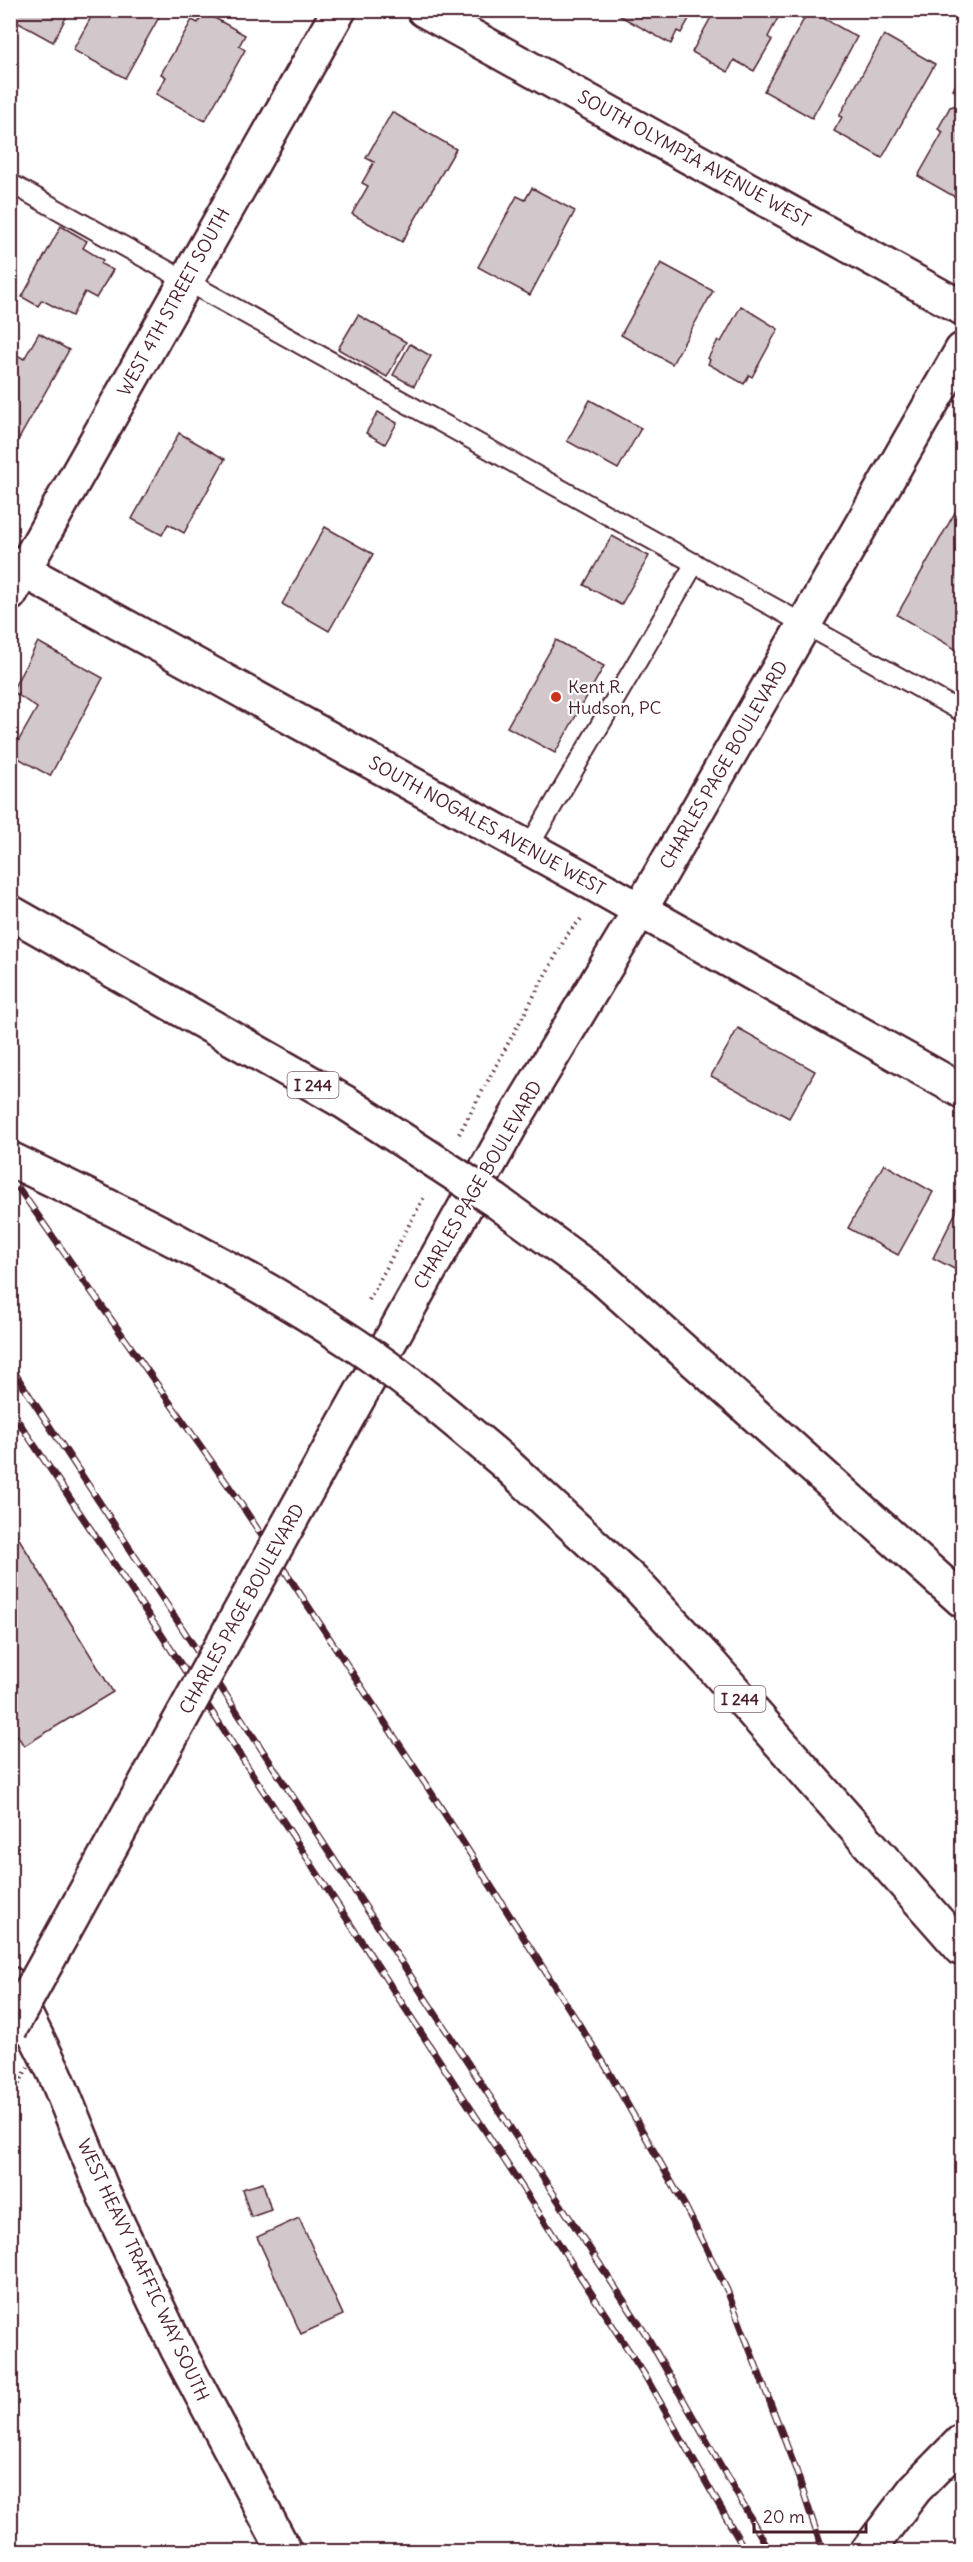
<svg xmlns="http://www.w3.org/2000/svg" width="973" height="2562" font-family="Delius,sans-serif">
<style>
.building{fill:#d2c7cb;stroke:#4a1f2b;stroke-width:1.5}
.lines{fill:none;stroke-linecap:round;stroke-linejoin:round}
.lane-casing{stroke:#4a1f2b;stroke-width:22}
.street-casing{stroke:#4a1f2b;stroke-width:38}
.secondary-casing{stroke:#4a1f2b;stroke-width:38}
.highway-casing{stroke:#4a1f2b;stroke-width:38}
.path{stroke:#4a1f2b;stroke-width:4;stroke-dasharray:1.5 4.5;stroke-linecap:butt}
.lane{stroke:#fff;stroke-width:18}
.street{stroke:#fff;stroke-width:33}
.secondary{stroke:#fff;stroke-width:33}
.highway{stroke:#fff;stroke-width:33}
.rail-casing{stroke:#4a1f2b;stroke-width:7}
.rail{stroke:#fff;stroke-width:4.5;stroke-dasharray:14;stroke-linecap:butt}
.secondary-bridge-casing{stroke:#4a1f2b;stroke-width:38;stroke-linecap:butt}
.highway-bridge-casing{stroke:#4a1f2b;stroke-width:38;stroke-linecap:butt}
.path-bridge{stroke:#4a1f2b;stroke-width:4;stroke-dasharray:1.5 4.5;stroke-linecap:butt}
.secondary-bridge{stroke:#fff;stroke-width:33}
.highway-bridge{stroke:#fff;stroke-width:33}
.poi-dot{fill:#c8321e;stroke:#fff;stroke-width:2}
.labels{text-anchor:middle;stroke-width:4.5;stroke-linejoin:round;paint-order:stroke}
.shield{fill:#fff;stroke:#80626b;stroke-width:1.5}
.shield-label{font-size:16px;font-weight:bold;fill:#4a1f2b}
.street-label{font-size:18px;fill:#4a1f2b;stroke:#fff}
.poi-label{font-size:18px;fill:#4a1f2b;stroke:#fff;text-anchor:start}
</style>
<rect width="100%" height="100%" fill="#fff"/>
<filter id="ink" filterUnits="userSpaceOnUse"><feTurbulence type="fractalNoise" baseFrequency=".0167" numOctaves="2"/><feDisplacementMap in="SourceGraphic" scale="12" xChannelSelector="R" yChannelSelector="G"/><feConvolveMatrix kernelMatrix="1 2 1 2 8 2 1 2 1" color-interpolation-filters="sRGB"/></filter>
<g filter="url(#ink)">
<g class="building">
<path d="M13,10H70L53,42L13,20L17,13Z"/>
<path d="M95,10H163L125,78L73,50Z"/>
<path d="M623,10H694L681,33L677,31L671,44L620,16Z"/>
<path d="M715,10H782L768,37L772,40L754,71L734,60L728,72L692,52Z"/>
<path d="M809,10L857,37L812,118L764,91Z"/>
<path d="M204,12L245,35L239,46L245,50L205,121L156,94L166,77L161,74L192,20L198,23Z"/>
<path d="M884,35L935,64L882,158L834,131L842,117L839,116Z"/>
<path d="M962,73V201L918,176L943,132L938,129L950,107L957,105L962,95L953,90Z"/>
<path d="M392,112L456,149L402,242L352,214L368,186L362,183L374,162L366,158Z"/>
<path d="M532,188L575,211L530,295L478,267L517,196L525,200Z"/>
<path d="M61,226L87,241L83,248L103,260L101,264L113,270L96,298L85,292L72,316L42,300L38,306L22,297Z"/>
<path d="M661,263L713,291L672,364L621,335Z"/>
<path d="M741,306L778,329L752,377L749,375L744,384L708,364L710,360L708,358L718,340L721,342Z"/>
<path d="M358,315L406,342L387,377L338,349Z"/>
<path d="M39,333L69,350L12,451L10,354L12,352L24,359Z"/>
<path d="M410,344L431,356L414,386L393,375Z"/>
<path d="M590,400L641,428L618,469L567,441Z"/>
<path d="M378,412L397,423L385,444L366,433Z"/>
<path d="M179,433L225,459L184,533L168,524L162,535L132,519Z"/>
<path d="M962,500V653L897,615Z"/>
<path d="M325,527L373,554L329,631L282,604Z"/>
<path d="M612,536L649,556L621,605L584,585Z"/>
<path d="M556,640L604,666L555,753L507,727Z"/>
<path d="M38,642L103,678L50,776L11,754L37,708L12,691Z"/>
<path d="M738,1028L815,1071L789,1118L711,1076Z"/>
<path d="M884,1164L933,1192L898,1255L848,1228Z"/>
<path d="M959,1206L962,1207V1273L933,1258Z"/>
<path d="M10,1524L113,1692L24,1746L10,1724Z"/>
<path d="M263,2183L271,2210L251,2217L242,2189Z"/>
<path d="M299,2218L343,2315L301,2334L257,2237Z"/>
</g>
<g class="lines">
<g class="lane-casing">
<g id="lane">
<path d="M10,183L962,712"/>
<path d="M528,848L695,563"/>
</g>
</g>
<g class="street-casing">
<g id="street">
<path d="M424,10L962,308"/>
<path d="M10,563L583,878L962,1091"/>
<path d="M10,594L339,10"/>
</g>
</g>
<g class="secondary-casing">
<g id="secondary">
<path d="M332,1445L512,1123L640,910L962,350"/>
<path d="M10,1984L55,2074L105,2197L177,2348L285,2552"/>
</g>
</g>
<g class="highway-casing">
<g id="highway">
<path d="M602,1278L962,1600"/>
<path d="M504,1462L636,1584L707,1660L962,1949"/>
<path d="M867,2552L915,2489L962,2441"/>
</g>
</g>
<g class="path">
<path d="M459,1134L567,935L581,919"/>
<path d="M369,1300L425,1195"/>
</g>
<use href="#lane" class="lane"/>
<use href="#street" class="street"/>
<use href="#secondary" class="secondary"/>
<use href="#highway" class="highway"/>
<g class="rail-casing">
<g id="rail">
<path d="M10,1176L235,1495L434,1797L605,2065L686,2208L727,2290L796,2470L823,2552"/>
<path d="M10,1366L647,2336L770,2552"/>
<path d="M10,1409L159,1631L644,2374L746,2552"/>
</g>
</g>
<use href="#rail" class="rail"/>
<g class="secondary-bridge-casing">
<path id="secondary-bridge" d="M10,2029L332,1445"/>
</g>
<g class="highway-bridge-casing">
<g id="highway-bridge">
<path d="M10,912L346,1103L496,1201L602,1278"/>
<path d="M10,1159C127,1215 246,1272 354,1344C407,1379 455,1421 504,1462"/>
</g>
</g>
<path class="path-bridge" d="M10,2100L33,2058"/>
<use href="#secondary-bridge" class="secondary-bridge"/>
<use href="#highway-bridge" class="highway-bridge"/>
</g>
</g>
<circle class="poi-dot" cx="556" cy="697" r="6"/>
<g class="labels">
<g class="shield">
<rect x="287.5" y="1072" width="51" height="26" rx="4.5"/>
<rect x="714.5" y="1686" width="51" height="26" rx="4.5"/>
</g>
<g class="shield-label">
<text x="313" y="1091">I 244</text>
<text x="740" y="1705">I 244</text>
</g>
<g class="street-label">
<text transform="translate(694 159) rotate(29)" y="6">SOUTH OLYMPIA AVENUE WEST</text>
<text transform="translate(174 302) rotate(-61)" y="6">WEST 4TH STREET SOUTH</text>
<text transform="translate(724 765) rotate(-60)" y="6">CHARLES PAGE BOULEVARD</text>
<text transform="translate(487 826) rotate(29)" y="6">SOUTH NOGALES AVENUE WEST</text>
<text transform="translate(478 1185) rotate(-60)" y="6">CHARLES PAGE BOULEVARD</text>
<text transform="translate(242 1609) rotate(-61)" y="6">CHARLES PAGE BOULEVARD</text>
<text transform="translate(143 2270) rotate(65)" y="6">WEST HEAVY TRAFFIC WAY SOUTH</text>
</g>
<g class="poi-label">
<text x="568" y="693">Kent R.<tspan x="568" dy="21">Hudson, PC</tspan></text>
</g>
</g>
<rect width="973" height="2562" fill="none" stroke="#fff" stroke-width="36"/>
<rect x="18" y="18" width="937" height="2526" fill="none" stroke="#4a1f2b" stroke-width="2" filter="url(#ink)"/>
<path d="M754 2523v9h112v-9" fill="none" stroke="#4a1f2b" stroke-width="3"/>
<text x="763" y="2523" font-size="18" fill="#4a1f2b" stroke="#ffffff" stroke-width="4.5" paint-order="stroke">20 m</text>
</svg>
